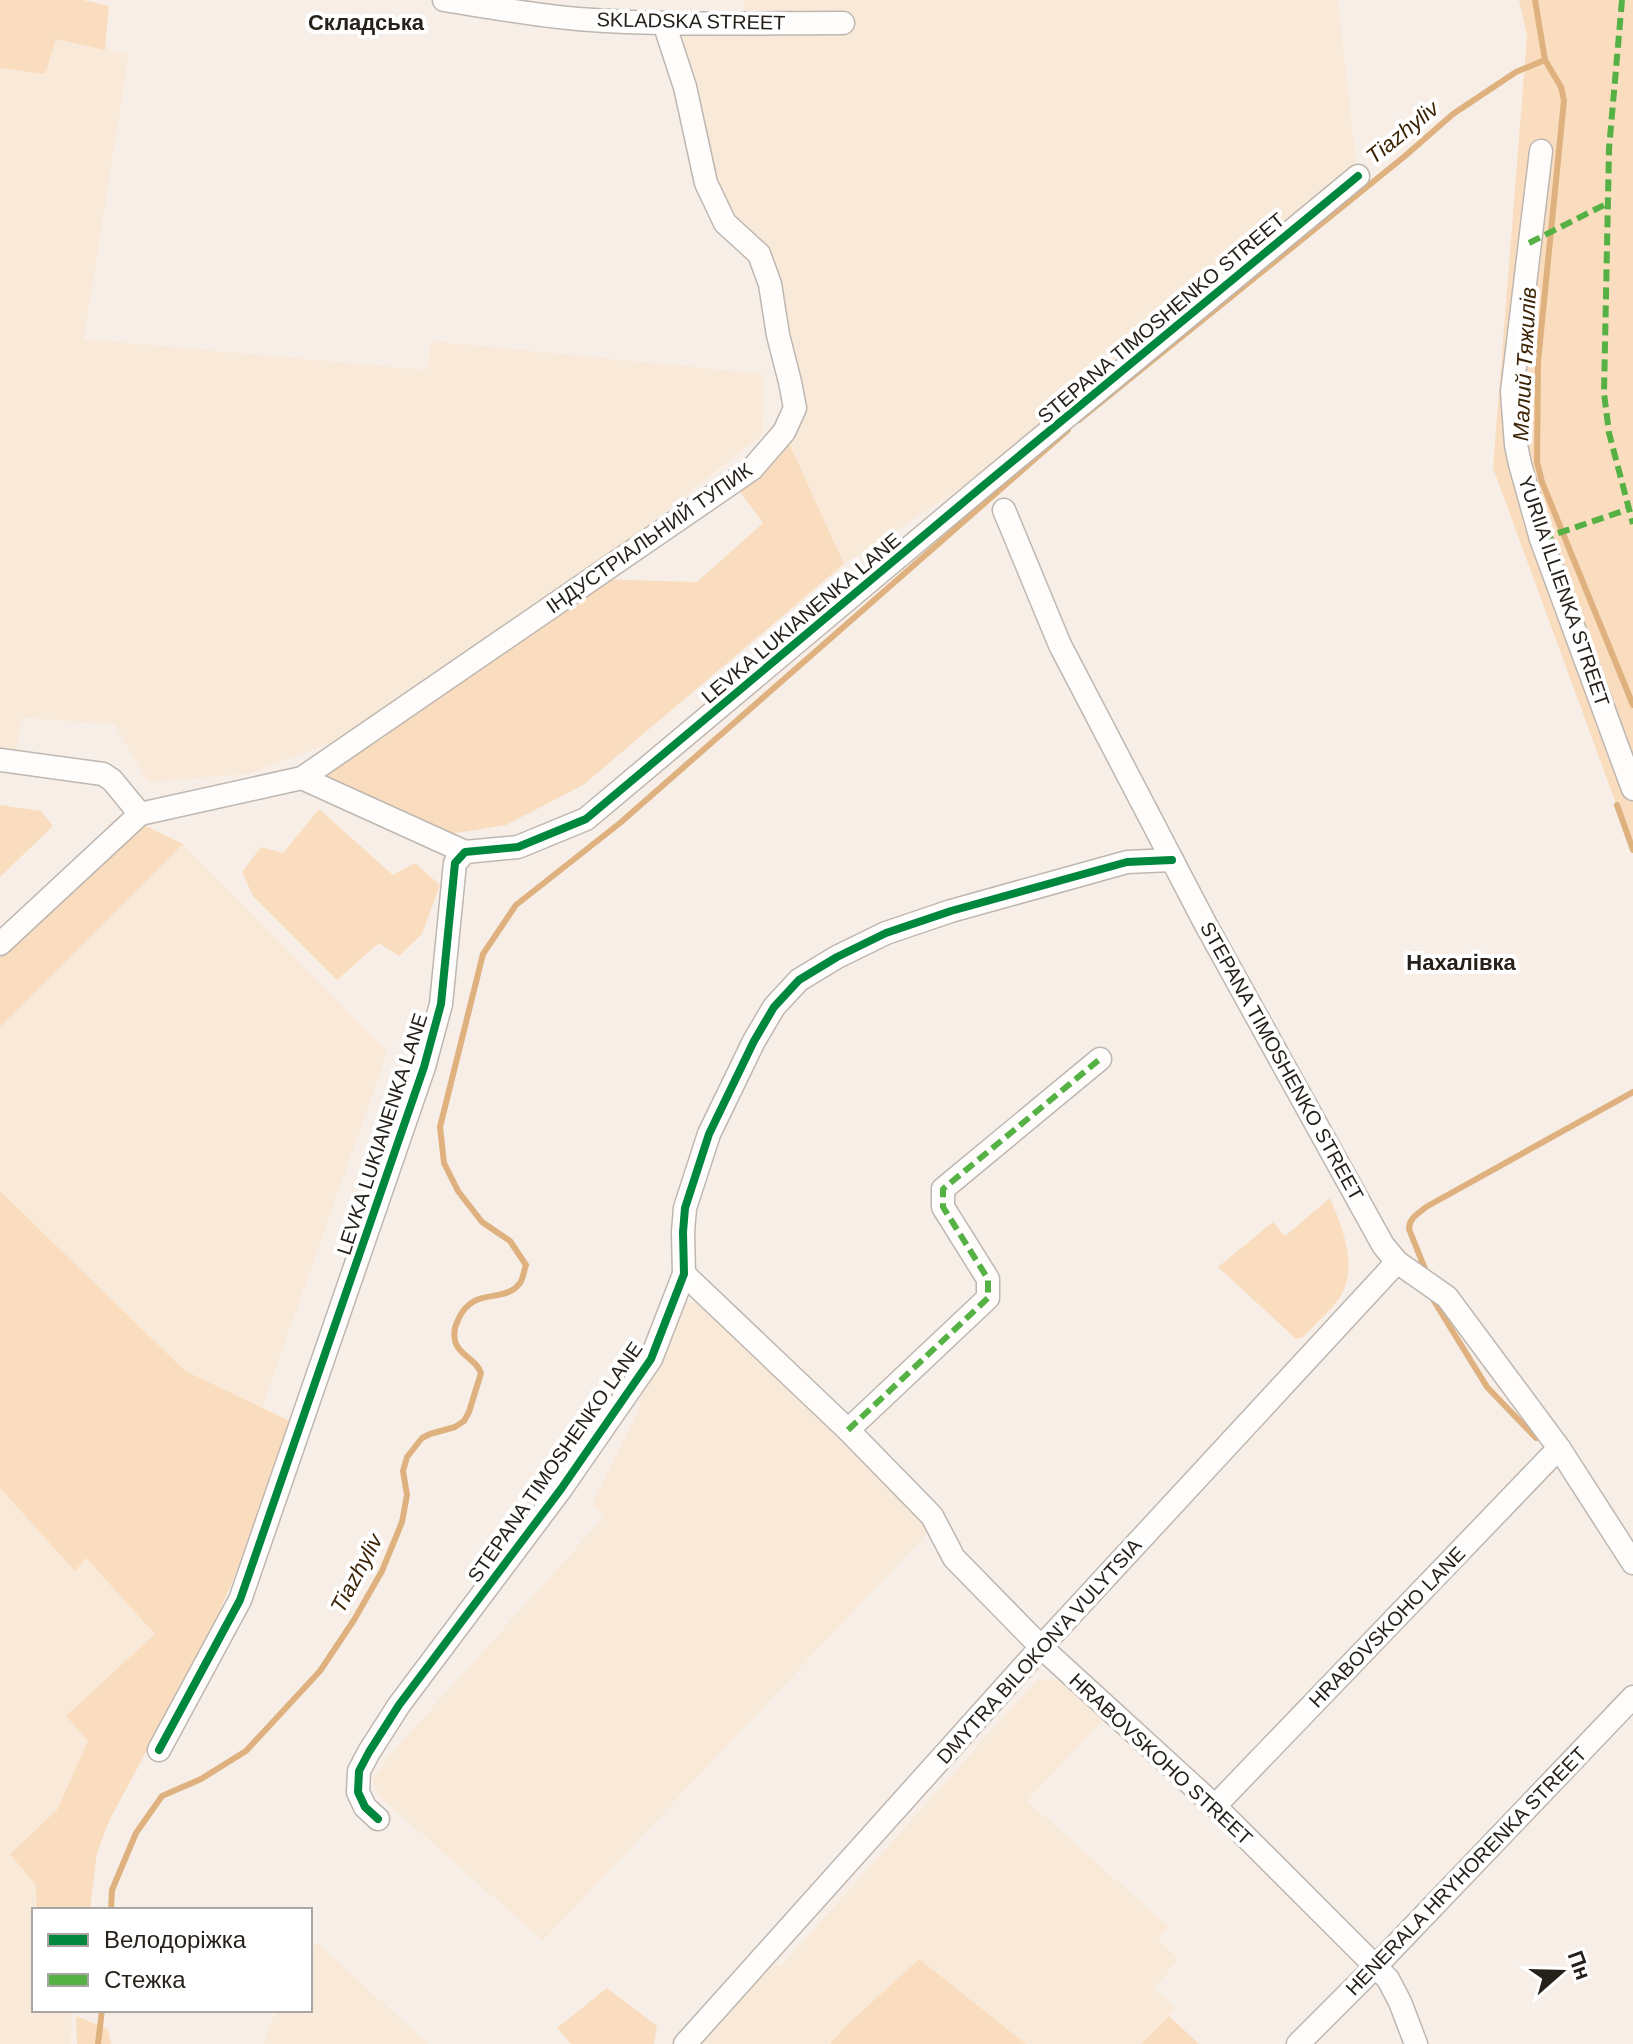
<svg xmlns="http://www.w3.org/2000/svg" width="1633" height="2044" font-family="Helvetica,sans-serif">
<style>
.built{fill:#f9e9d8}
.green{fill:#faddbf}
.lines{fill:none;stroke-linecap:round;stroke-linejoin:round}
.stream{stroke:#deb17f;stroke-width:6}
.street-casing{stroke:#beb7b1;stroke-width:25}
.street{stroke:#fefdfb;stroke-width:22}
.quiet{stroke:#56b145;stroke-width:6;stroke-dasharray:12 6;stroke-linecap:butt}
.cycleway-casing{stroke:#fff;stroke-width:13}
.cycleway{stroke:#00873e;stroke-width:8}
.labels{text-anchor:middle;stroke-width:8;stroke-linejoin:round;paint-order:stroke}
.street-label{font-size:20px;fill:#27211b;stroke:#fff}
.neighbourhood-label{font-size:22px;font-weight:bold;fill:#27211b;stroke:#fff}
.water-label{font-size:22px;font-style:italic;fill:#3c2405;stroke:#fff}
</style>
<rect width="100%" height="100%" fill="#f7efe7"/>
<g class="built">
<path d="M744,0H1338L1357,169L974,479L844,564L784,432L795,408L770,284L725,223L664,23L743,22Z"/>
<path d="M56,39L129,54L84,339L427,370L431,341L764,374L763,434L624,544L522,612L346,737L248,774L148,782L114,724L22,718L15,758L0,756V68L45,73Z"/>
<path d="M183,844L385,1049L386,1056L262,1408L74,1910H34V2010H72L71,2044H0V1027Z"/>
<path d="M696,1302L853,1449L931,1529L543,1941L379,1796L372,1781L388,1757L604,1517L592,1504L640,1407L638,1386L685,1303Z"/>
<path d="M1038,1679L1062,1680L1105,1718L1027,1801L1169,1927L1158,1939L1179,1959L1154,1988L1175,2008L1169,2016L1141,2044H1026L919,1959L846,2026L830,2044H697L771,1962L781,1966Z"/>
<path d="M319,1944L384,2004L429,2044H264L270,2024L278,2010H310V1953L314,1945Z"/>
</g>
<g class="green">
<path d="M0,0H83L109,6L105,50L56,39L45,74L0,68Z"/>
<path d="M1519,0H1633V850L1493,468L1527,36Z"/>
<path d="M784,432L844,564L583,785L506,825L432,837L302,778L593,579L697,582L763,523L733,482Z"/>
<path d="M0,805L41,811L53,826L0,877Z"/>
<path d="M319,809L393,875L415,863L440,885L422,934L399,956L379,943L337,980L253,896L242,872L261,847L283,853Z"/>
<path d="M142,824L183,844L0,1027V957Z"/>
<path d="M0,1191L185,1371L292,1422L241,1561L212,1629L109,1821L97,1853L90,1910H37L36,1885L10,1854L57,1810L88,1741L66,1716L155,1634L86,1558L75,1571L0,1488Z"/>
<path d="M1330,1198C1343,1229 1360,1269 1338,1300C1328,1313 1314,1325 1303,1337L1296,1339L1218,1267L1273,1222L1285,1236Z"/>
<path d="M919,1959L1026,2044H830L846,2026Z"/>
<path d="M607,1988L657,2026L654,2044H571L557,2028Z"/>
<path d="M76,2016L108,2029L111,2044H77Z"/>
<path d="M1169,2016L1199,2044H1141Z"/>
</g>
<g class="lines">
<g class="stream">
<path d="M1535,0L1545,60L1561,87L1564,100L1538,362L1537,462L1542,482L1633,705"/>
<path d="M1079,420L1405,156L1453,114L1516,72L1545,60"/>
<path d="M1617,805L1633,850"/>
<path d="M1427,1274L1409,1229C1409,1218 1418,1214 1426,1207L1633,1092"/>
<path d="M1434,1301L1487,1387L1536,1438"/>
<path d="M111,1910L112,1890L136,1833L162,1796L201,1779L246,1751L320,1671L354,1620L382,1571L402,1522L407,1495L403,1471L407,1457L422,1438L430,1434L455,1427L464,1421L469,1412L481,1373C476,1359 462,1357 456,1344C453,1336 454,1328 458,1320C473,1285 504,1305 520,1283C523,1279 524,1270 526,1265L510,1241L482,1222L458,1191L444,1163L440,1127L483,954L516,905L620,823L1068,430"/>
<path d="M98,2044L102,2010"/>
</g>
<g class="street-casing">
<g id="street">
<path d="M444,0C488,7 533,15 578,19C666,26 755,23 843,23"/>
<path d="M1541,151L1512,392L1516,445L1520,464L1541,539L1633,789"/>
<path d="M1004,510L1060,645L1206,925L1383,1245L1397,1262L1447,1297L1559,1448L1633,1563"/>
<path d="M0,760L103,774L112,780L140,814L302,778L465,852"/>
<path d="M302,778L752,469L784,432L795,408L790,382L778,335L770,284L759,254L725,223L706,183L685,87L664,23"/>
<path d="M0,944L140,814"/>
<path d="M684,1274L848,1430L932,1516L954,1558L1041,1647L1215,1806L1388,1979L1400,2002L1416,2044"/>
<path d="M848,1430L988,1298V1279L943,1207V1189L1100,1059"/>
<path d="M159,1750L240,1600L424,1067L441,1004L455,863L465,852L518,847L586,819L984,485L1358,176"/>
<path d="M1215,1806L1559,1448"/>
<path d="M378,1819L365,1807L358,1792L359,1771L369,1752L399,1705L561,1489L651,1359L684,1274L683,1232L685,1208L709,1134L754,1041L774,1007L799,980L837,957L886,933L951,911L1127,862L1172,860"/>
<path d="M685,2044L1041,1647L1397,1262"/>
<path d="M1298,2044L1376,1966L1633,1697"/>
</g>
</g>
<use href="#street" class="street"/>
<g class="quiet">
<path d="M1622,0L1609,149L1604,393L1609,433L1633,524"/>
<path d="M1529,243L1608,203"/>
<path d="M1541,539L1629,509"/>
<path d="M848,1430L988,1298V1279L943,1207V1189L1100,1059"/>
</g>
<g class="cycleway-casing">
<g id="cycleway">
<path d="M159,1750L240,1600L424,1067L441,1004L455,863L465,852L518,847L586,819L984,485L1358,176"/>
<path d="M378,1819L365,1807L358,1792L359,1771L369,1752L399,1705L561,1489L651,1359L684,1274L683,1232L685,1208L709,1134L754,1041L774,1007L799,980L837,957L886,933L951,911L1127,862L1172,860"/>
</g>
</g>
<use href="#cycleway" class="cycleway"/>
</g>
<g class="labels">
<g class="street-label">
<text transform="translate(691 21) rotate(1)" y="7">SKLADSKA STREET</text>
<text transform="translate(1161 318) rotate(-40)" y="7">STEPANA TIMOSHENKO STREET</text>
<text transform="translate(649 538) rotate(-35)" y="7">ІНДУСТРІАЛЬНИЙ ТУПИК</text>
<text transform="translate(1564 591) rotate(71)" y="7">YURIIA ILLIENKA STREET</text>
<text transform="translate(801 618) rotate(-40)" y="7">LEVKA LUKIANENKA LANE</text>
<text transform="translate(1282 1061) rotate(61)" y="7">STEPANA TIMOSHENKO STREET</text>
<text transform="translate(382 1134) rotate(-72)" y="7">LEVKA LUKIANENKA LANE</text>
<text transform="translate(555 1462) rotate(-55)" y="7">STEPANA TIMOSHENKO LANE</text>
<text transform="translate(1387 1627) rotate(-46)" y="7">HRABOVSKOHO LANE</text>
<text transform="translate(1039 1651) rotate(-48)" y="7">DMYTRA BILOKON'A VULYTSIA</text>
<text transform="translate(1161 1759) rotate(43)" y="7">HRABOVSKOHO STREET</text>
<text transform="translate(1466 1871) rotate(-46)" y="7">HENERALA HRYHORENKA STREET</text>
</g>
<g class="neighbourhood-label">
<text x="366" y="30">Складська</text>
<text x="1461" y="970">Нахалівка</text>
</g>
<g class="water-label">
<text transform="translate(1402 132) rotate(-39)" y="8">Tiazhyliv</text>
<text transform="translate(1524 364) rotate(-87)" y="8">Малий Тяжилів</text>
<text transform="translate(356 1573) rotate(-62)" y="8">Tiazhyliv</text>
</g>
</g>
<rect x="32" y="1908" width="280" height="104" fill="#ffffff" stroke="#a9a6a4" stroke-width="2"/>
<rect x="48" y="1934" width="40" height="12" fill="#00873e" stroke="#a9a6a4" stroke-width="2"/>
<text x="104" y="1948" font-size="24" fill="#27211b">Велодоріжка</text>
<rect x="48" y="1974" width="40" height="12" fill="#56b145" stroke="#a9a6a4" stroke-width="2"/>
<text x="104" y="1988" font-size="24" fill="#27211b">Стежка</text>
<g transform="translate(1561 1972) rotate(70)" stroke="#ffffff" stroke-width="6" paint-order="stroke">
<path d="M0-6L14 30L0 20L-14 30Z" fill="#27211b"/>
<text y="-12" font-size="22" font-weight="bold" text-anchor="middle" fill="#27211b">Пн</text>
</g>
</svg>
